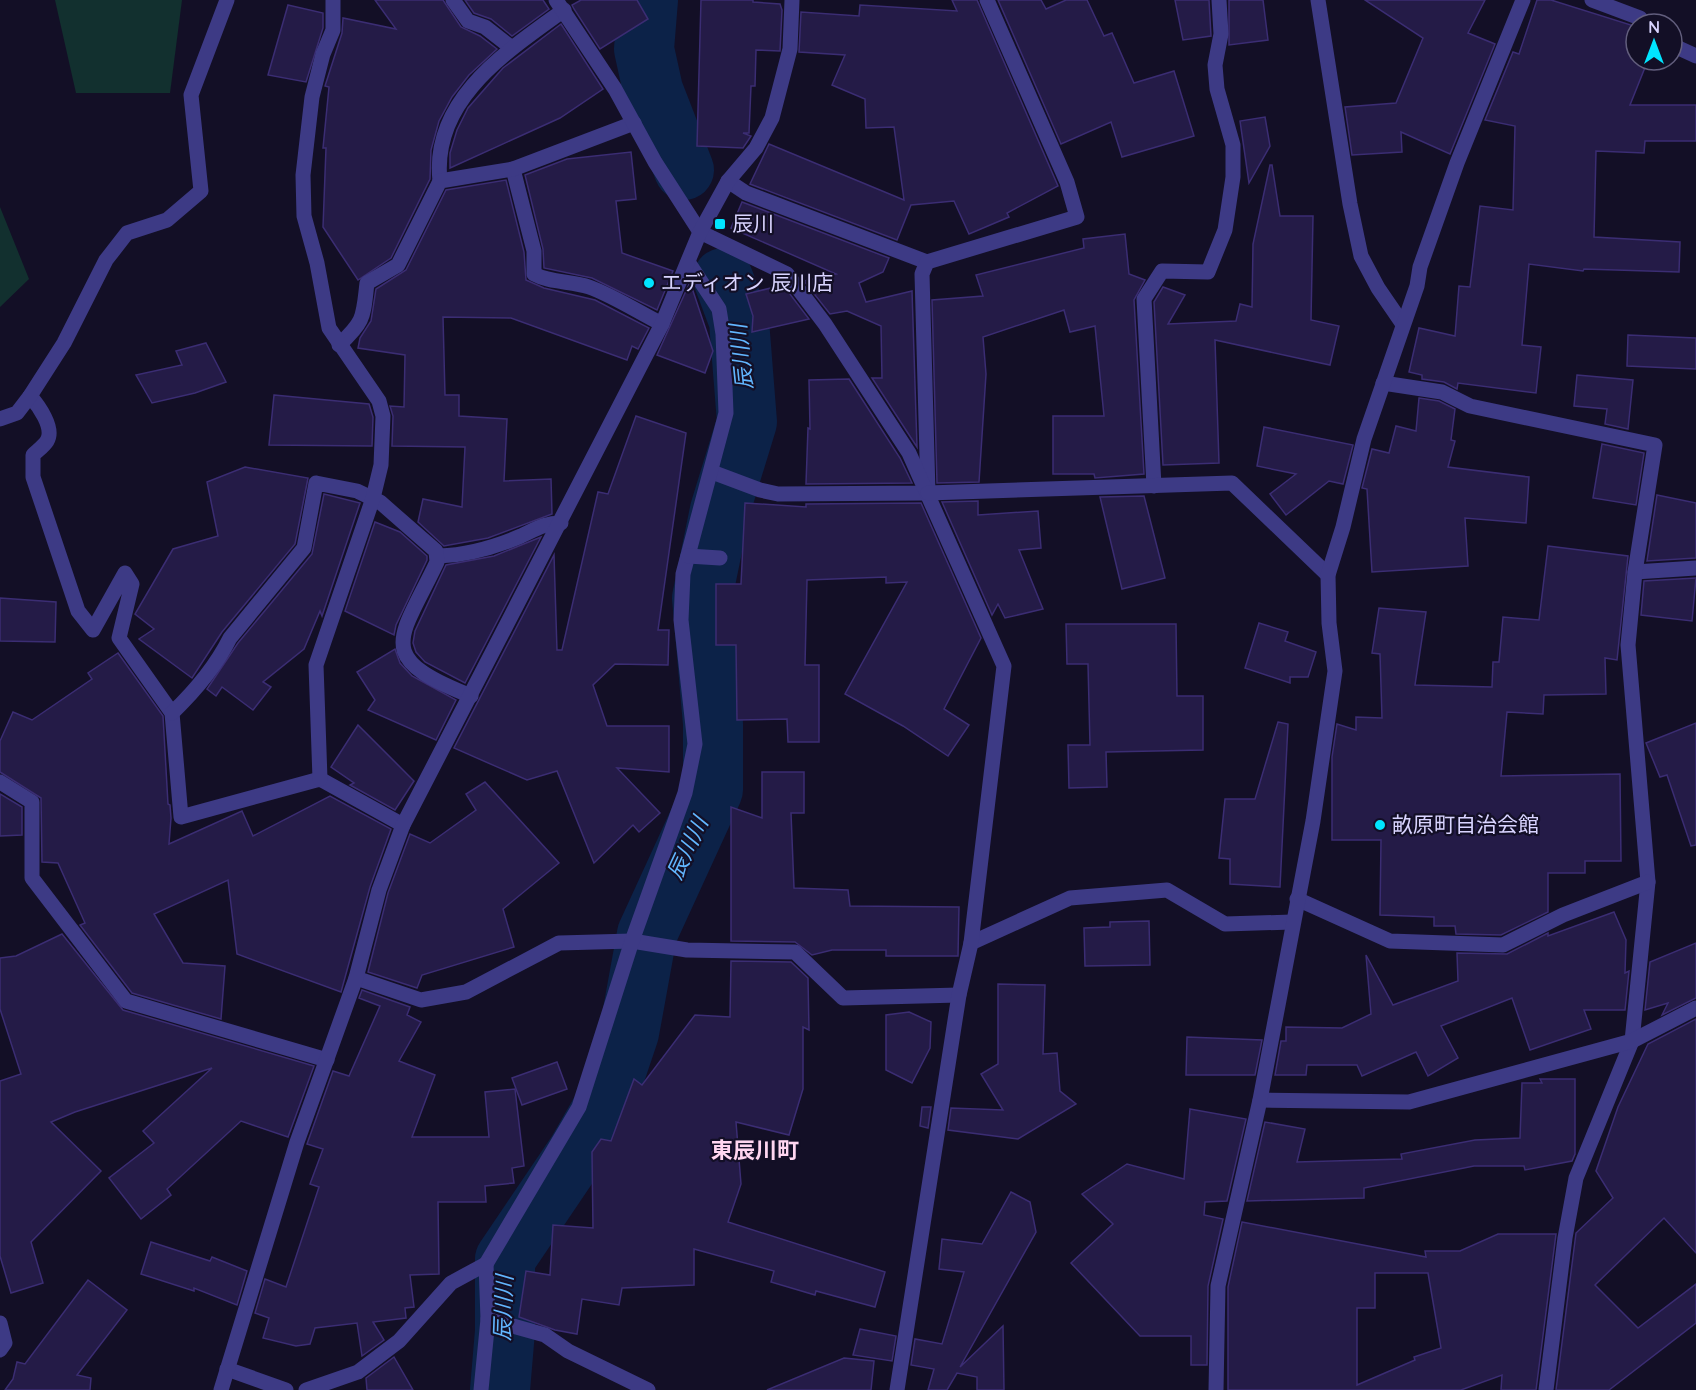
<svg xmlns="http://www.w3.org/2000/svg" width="1696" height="1390" font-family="Quicksand,'Noto Sans JP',sans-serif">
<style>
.green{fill:#12302f}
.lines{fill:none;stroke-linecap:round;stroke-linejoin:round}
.river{stroke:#0c2248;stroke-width:60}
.building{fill:#241b47;stroke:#3b2d73;stroke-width:1.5;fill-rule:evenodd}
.lane{stroke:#3d3a85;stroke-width:15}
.street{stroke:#3d3a85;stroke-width:15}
.poi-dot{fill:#00e5ff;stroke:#130f26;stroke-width:2}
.labels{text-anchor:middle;stroke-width:4.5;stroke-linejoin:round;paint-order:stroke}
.poi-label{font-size:21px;fill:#d9d4ff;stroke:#130f26;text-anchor:start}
.water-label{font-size:22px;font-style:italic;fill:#62b6ff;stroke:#130f26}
.neighbourhood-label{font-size:22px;font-weight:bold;fill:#ffd6f0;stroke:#130f26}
</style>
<rect width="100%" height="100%" fill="#130f26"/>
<g class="green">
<path d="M55,0H182L170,93H76Z"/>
<path d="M0,207L29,279L0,307Z"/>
</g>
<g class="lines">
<g class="river">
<path d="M648,0L644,49L653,90L684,170"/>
<path d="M500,1390L505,1331V1259L578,1151L605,1104L629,1033L647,934L713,790V724L702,598L720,510L747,422L739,321L723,278"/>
</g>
</g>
<g class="building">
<path d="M375,0H443L461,27L480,36L497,49L469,75L452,97L439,121L431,150L430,179L391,258L358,280L323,227L326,148H323L329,87L325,86L342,33L343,18L396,29Z"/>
<path d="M465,0H543L549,9L512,36L491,19L474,13Z"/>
<path d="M581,0H637L648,19L600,49L574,9L572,5Z"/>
<path d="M701,0H753V2L780,4L782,10L780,51L756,50L755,86H751L749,133H743L751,136L743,148L697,146Z"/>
<path d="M952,0H977L1058,186L1007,213L1009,217L969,234L954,201L911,205L897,240L750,184L769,144L904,200L894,127L866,128L865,99L832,85L845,55L799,52L801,12L859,16L860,5L957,11Z"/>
<path d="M998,0H1041L1046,9L1066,0H1087L1104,36L1112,33L1134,83L1174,71L1194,136L1122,157L1111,122L1061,144Z"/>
<path d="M1175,0H1209L1211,36L1183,40Z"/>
<path d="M1229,0H1263L1268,40L1229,45Z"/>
<path d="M1365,0H1485L1468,33L1495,44L1450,154L1401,132L1402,152L1352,155L1345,107L1396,103L1423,38Z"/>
<path d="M1537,0H1551L1631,25L1636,37V60H1648L1630,105H1696V141H1645L1644,153L1596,151L1594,237L1680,242L1679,272L1584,269L1583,271L1529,264L1522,345L1541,347L1536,393L1458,383L1457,389L1444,382L1422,379V375L1409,372L1419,328L1455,336L1459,286L1470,287L1480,206L1513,210L1515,126L1485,120L1513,52L1519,54Z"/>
<path d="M288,5L323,13V28L306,82L268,75Z"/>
<path d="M561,24L603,89L560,118L450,168V153L457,130L468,108L503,68Z"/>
<path d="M1265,117L1270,146L1249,183L1240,121Z"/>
<path d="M631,152L636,199L616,201L622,253L673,271L657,310L592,278L544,268L543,249L525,175L567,159Z"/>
<path d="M1270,165H1272L1280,216H1313L1311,320L1339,326L1330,365L1215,340L1219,463L1163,465L1154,302L1163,287L1185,295L1168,324L1236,321L1240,304L1252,307L1253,244Z"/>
<path d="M506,180L524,252L526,280L544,288L595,300L649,328L638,349L632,346L627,360L511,318L443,317L445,395H459V416L507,419L504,481L551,479L552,514L488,538L444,546L418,522L423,499L462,507L465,447L392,446L393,416L390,406L404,407L405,355L358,348L360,338L371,321L376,289L406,270L446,190Z"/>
<path d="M742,202L889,258L883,272L859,283L866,302L912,291L917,447L872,378H882L881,326L847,311L830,314L804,281L836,274L731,228Z"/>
<path d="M1125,234L1129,274L1145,280L1134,300L1144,474L1095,478L1094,474H1053V416H1104L1095,326L1070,332L1064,310L983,337L986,374L979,482L937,483L932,300L983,296L976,275L1084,248L1083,239Z"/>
<path d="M690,282L713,351L705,373L657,355Z"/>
<path d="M783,285L809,319L752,332L753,316L746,294Z"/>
<path d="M1628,335L1696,338V369L1627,366Z"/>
<path d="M206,343L226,382L195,393L152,403L136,375L182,365L176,351Z"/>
<path d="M1577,375L1633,380L1628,429L1605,424L1607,409L1574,406Z"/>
<path d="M849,379L900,458L912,483L806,484L808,428L810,429L809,380Z"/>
<path d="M274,395L369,404L373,417L372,446L269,445Z"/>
<path d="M1419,398L1439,401L1455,409L1451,440L1455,441L1448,467L1529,477L1526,523L1465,518L1468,566L1372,572L1367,489L1362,488L1372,449L1389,453L1396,426L1416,431Z"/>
<path d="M636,416L686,433L658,630H669L668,665L615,664L593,685L607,726H669V772L617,768L660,813L639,832L633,825L594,863L557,771L527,780L454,748L554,555L557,650H562L598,492L608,494Z"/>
<path d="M1264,427L1353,445L1343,484L1329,481L1286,515L1270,494L1296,474L1257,466Z"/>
<path d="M1602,444L1644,453L1636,505L1593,498Z"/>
<path d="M245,467L308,478L295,544L222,632L192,678L139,639L154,629L135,614L173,549L218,536L207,482Z"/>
<path d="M324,494L360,503L322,616L320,611L304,649L263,682L271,687L253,710L222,687L216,696L207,689L238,643L312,554Z"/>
<path d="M1657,495L1696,503V558L1647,561Z"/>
<path d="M1144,496L1165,578L1122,589L1100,497Z"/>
<path d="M978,501V515L1038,511L1041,548L1019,550L1043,609L1005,618L998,604L992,615L942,502Z"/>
<path d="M745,503L806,507V504L921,503L981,638L944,709L969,725L948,756L903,726L845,694L907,582L886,583V577L807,580L805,665H819V742H788L787,719L737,720L736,645H716V584H741Z"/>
<path d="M375,522L400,532L427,556V560L396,625L394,635L345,611Z"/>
<path d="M541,537L465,683L425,662L416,652L413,643L415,631L446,565L494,556Z"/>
<path d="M1548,546L1628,556L1617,660L1605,658L1606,694L1544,695L1543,714L1507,712L1501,776L1620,774L1621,861H1585V873H1548V912L1501,935L1456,934L1455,926H1434V917L1380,915L1381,840H1332V757L1337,724L1356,730V717L1382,718L1380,654L1372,653L1379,608L1426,612L1415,685L1492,687L1493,662H1499L1503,617L1539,620Z"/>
<path d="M1696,578L1692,621L1641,615L1644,581Z"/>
<path d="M0,598L56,602L55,642L0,641Z"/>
<path d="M1259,623L1288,632L1285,641L1316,652L1308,677H1290V683L1245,668Z"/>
<path d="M1066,624H1176L1177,696H1203V750L1106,752L1107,787L1069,788L1068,745H1090L1088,664H1067Z"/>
<path d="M395,649L400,663L412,676L456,700L436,740L368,710L375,700L357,672Z"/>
<path d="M118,653L163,716L168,804L170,805L171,818L169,844L242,811L253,836L330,796L391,829L370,887L341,992L237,954L228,880L154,914L183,963L225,966L221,1019L132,993L80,925L85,923L58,863L42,862L41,798L0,772V741L13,712L32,720L92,679L88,673Z"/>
<path d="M1278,722L1288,724L1280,887L1230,884V859L1219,858L1225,799H1255Z"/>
<path d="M1696,723V845L1691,846L1667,775L1660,777L1646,743Z"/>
<path d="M358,725L414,781L395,810L350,785L354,783L331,767Z"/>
<path d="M762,772H804V813H791L794,888L848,890L850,906L959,907L958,956H886V950H832L812,955L795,942L731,941V807L762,818Z"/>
<path d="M485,782L559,863L503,909L514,947L422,975L417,988L368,972L388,893L410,834L430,843L476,810L466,794Z"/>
<path d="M0,794L22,807V835L0,836Z"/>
<path d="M1614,912L1626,940L1625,973L1629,971L1625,1010H1584L1591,1029L1530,1050L1512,998L1441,1026L1458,1058L1428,1076L1416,1052L1362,1076L1357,1065H1307L1306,1075H1275L1281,1041H1286V1027L1342,1028L1371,1014L1366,955L1393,1005L1458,981L1457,953L1507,954L1548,933V936Z"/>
<path d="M1149,921L1150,965L1085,966L1084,928L1110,927V922Z"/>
<path d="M62,934L123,1010L314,1066L288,1137L241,1121L167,1189L171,1195L141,1219L109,1178L154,1143L143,1131L212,1068L75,1112L51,1122L101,1171L31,1242L43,1283L11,1293L0,1256V1081L21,1074L0,1009V958L16,956Z"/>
<path d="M1696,943V998L1662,1015L1668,1003L1645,1010L1650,962Z"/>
<path d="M731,961L791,962L808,978L809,1030L803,1027V1089L789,1135L736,1122L741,1184L728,1222L885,1272L875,1307L816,1291L815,1295L771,1282L774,1271L694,1249V1285L622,1288L619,1305L582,1299L577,1334L555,1330L519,1317L526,1271L550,1275L553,1225L593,1228L592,1152L601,1139L611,1141L634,1079L642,1085L695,1015L730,1017Z"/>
<path d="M998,984L1045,985L1043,1054L1057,1053L1060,1091L1076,1104L1018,1139L948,1130L951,1108L1003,1110L981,1074L998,1064Z"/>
<path d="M362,990L410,1007L407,1015L421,1022L399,1061L435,1075L412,1137H489L485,1092L515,1089L524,1166L512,1168L514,1183L485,1186L486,1202H438L439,1274L410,1275L414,1307L405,1308L406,1318L373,1322L384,1340L362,1356L357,1323L315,1328L310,1344L296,1346L263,1338L269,1318L255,1313L265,1279L286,1287L319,1187L310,1184L323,1149L307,1144L333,1071L349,1076L380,1006L359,998Z"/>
<path d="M909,1012L931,1022L930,1048L912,1083L886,1070V1015Z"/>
<path d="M1696,1019V1253L1664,1218L1595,1285L1638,1328L1696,1284V1323L1609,1390H1556L1576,1233L1613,1198L1596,1171L1618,1107L1648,1044Z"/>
<path d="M1187,1037L1262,1040L1255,1075H1186Z"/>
<path d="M557,1062L567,1089L522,1105L512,1078Z"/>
<path d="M1540,1079H1575V1154L1572,1161L1525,1170L1524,1166H1474L1364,1188V1198L1247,1201L1265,1122L1305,1129L1297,1162L1402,1159L1401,1154L1475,1140L1520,1138L1522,1083H1542Z"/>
<path d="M922,1107H931L928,1128L920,1126Z"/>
<path d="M1190,1109L1246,1119L1227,1201L1205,1202L1204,1215L1223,1219L1208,1286L1207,1365H1191V1336H1140L1071,1263L1113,1224L1082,1194L1127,1164L1184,1179Z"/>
<path d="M1011,1192L1030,1202L1036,1232L960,1367L1003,1326L1004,1390H977V1377L957,1373L947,1390H928L934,1369L911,1365L915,1339L942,1344L964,1272L939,1269L942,1239L982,1244Z"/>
<path d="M1242,1222L1426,1257L1425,1251H1460L1498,1234H1556L1536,1390H1501L1502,1375L1461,1390H1228V1287ZM1375,1273H1428L1441,1348L1414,1357L1415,1360L1357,1385V1308H1375Z"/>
<path d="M151,1242L210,1261L212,1257L247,1271L237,1305L194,1288V1291L141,1274Z"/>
<path d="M88,1280L127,1310L77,1375L91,1378L90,1390H5L13,1379L17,1362L25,1364Z"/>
<path d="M860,1329L896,1336L892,1361L853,1355Z"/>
<path d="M394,1357L413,1390H367L366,1378Z"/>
<path d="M844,1358L874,1361L871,1390H767Z"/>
</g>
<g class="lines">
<g class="lane">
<path d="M453,0L468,21L485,27L512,48"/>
<path d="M1592,0L1640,18L1641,24"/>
<path d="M1672,45L1696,56"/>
<path d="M513,169L534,251V274C550,283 572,281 589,287C614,296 638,312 662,324"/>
<path d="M440,181C431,100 506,52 564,10"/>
<path d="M728,181L746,193L927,262"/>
<path d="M339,345C365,321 363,317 367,283L398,265L440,181L513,169L634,123"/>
<path d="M30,396C38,405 55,428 47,441C44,446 37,451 33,455V477L78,611L93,630L125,573L132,584L119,638L172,713L181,817L320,779L403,825"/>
<path d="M712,472L760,490L778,494L928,493L922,274L927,262L1077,217L1067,182L987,0"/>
<path d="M1154,486L1144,299L1162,271L1208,272L1225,230L1233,177V145L1217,89L1215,65L1221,34L1219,0"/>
<path d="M439,556C467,555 495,547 521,536C536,529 545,523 561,523"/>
<path d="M1635,572L1696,568"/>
<path d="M172,713C195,691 216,666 230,638L304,548L316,483L357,491L380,502L436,551L437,562C400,640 372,657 471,696"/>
<path d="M0,782L32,802V878L126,1001L327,1060"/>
<path d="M971,943L1070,898L1167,890L1225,924L1292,922"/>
<path d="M356,978L421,1000L466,992L559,943L632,941L687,950L795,952L843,998L959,995"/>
<path d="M486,1264L579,1107L632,941L685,793L695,744L681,620L683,574L726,413L723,334L719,309L688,262"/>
</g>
<g class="street">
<path d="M556,0L615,89L655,162L700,232L787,274L825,324L909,453L1004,666L971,943L959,995L897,1390"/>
<path d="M1318,0L1350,204L1361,256L1378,288L1402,323"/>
<path d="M1383,383L1442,392L1470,406L1655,445L1635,572L1628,645L1648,882L1632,1041L1576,1178L1565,1238L1546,1390"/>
<path d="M0,419L17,413L30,396L64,343L106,260L127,233L167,220L201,191L191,95L227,0"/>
<path d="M928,493L1232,483L1328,575"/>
<path d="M688,556L720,558"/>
<path d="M320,779L316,665L373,498L381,465L383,416L379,401L329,328L317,263L304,216L303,175L312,97L323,54L333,30V0"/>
<path d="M1297,899L1390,941L1503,945L1563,915L1648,882"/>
<path d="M1260,1100L1409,1102L1632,1041L1696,1008"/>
<path d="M488,1319L545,1335L568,1351L648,1390"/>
<path d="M0,1323L5,1343L0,1350"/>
<path d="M227,1369L286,1390"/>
<path d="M221,1390L297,1142L356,978L379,890L403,825L662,324L700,232L728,181L756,148L772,118L790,49L792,0"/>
<path d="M306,1390L358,1372L399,1341L451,1283L486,1264L488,1319L481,1390"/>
<path d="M1216,1390L1218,1286L1260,1100L1313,821L1335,671L1329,623L1328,575L1343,527L1364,439L1417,286L1420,267L1457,163L1523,0"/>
</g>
</g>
<g class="poi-dot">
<rect x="714" y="218" width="12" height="12" rx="3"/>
<circle cx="649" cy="283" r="6"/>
<circle cx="1380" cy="825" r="6"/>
</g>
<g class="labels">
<g class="poi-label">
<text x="732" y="231">辰川</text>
<text x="661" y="290">エディオン 辰川店</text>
<text x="1392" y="832">畝原町自治会館</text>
</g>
<g class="water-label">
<text transform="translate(741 357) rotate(-96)" y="8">辰川川</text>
<text transform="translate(687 848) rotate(-65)" y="8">辰川川</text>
<text transform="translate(503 1308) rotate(-88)" y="8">辰川川</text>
</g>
<g class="neighbourhood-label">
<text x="755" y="1158">東辰川町</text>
</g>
</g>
<g transform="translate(1654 42)"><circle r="28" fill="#130f26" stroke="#625e7d" stroke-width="1.5"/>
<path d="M0-4.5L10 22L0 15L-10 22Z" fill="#00e5ff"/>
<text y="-9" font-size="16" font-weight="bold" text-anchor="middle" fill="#d9d4ff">N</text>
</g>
</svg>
